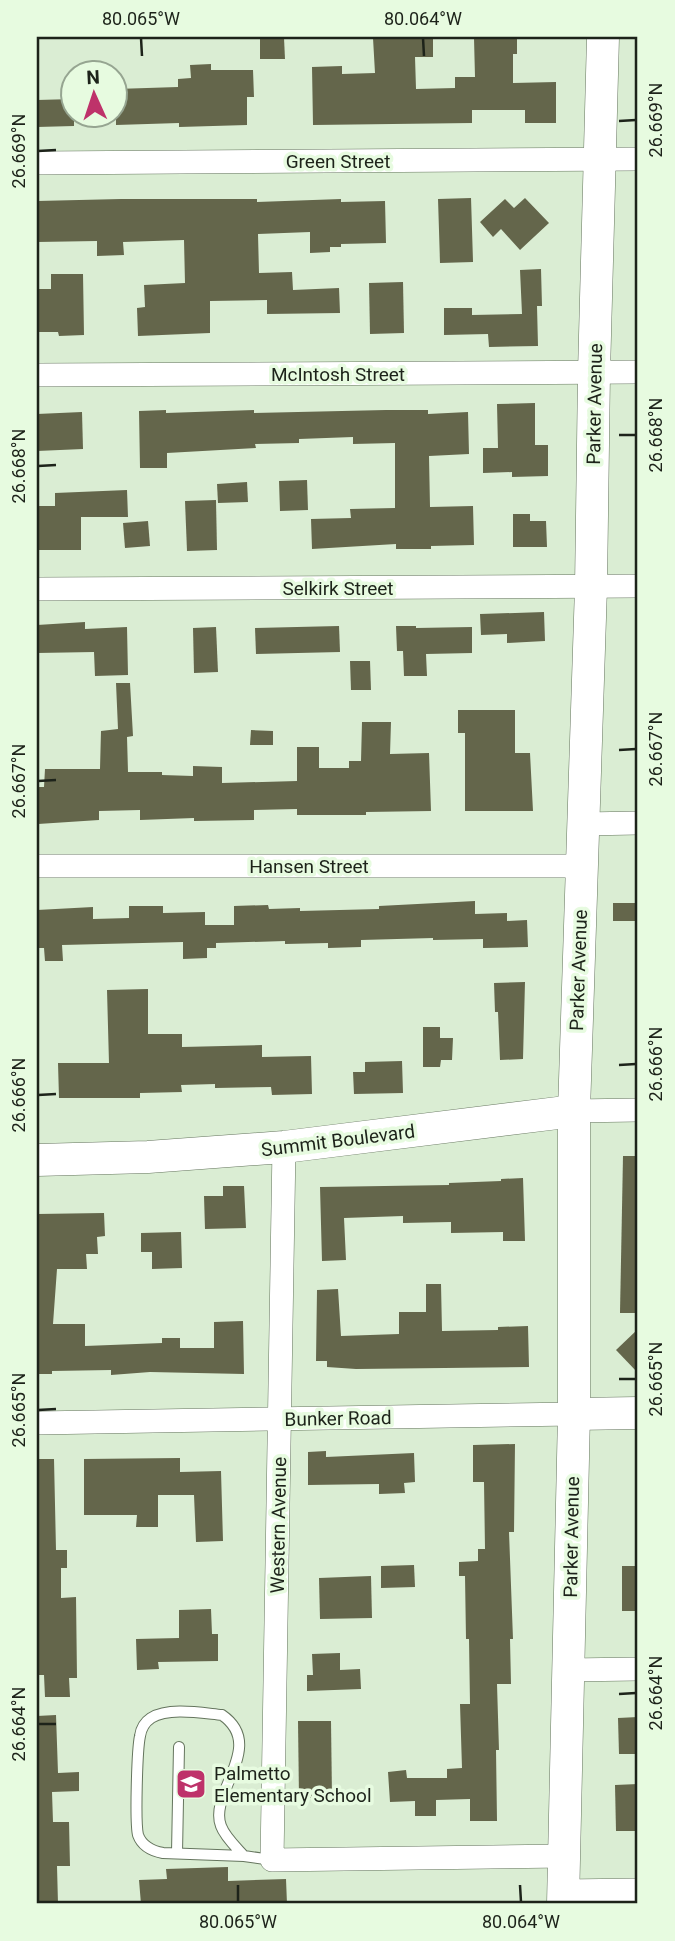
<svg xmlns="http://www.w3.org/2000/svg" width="675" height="1941" font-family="Roboto,sans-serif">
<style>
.building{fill:#64664b}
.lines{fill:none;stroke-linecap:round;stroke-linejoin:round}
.lane-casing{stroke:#65755e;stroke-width:12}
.street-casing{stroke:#65755e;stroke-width:24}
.secondary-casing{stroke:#65755e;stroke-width:33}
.lane{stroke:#fff;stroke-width:10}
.street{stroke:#fff;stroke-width:23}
.secondary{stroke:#fff;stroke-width:32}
.ticks{fill:none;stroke:#1d231a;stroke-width:2.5}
.labels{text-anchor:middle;stroke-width:7;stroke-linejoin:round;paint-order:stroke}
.street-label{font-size:19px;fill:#1d231a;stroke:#e7fbe0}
.poi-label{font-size:19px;fill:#1d231a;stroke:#e7fbe0;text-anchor:start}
.neatline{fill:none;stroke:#1d231a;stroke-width:2.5}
.ticks-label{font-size:18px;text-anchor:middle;fill:#1d231a}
</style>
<rect width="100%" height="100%" fill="#daedd3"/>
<g class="building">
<path d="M433,37V57H415L416,89L455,88V77H475L474,38H517V54H513V83L556,82V123H525V110H472V123L313,125L312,67L342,66V74L375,73L373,38Z"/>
<path d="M284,38L285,59H260V39Z"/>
<path d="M211,64V70H253L254,97H247V125L179,127V123L116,125V89L178,87V79L191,78L190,65Z"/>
<path d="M74,99V126L37,127V100Z"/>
<path d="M471,198L473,262L440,263L438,199Z"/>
<path d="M525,198L549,223L520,250L501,229L493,237L480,222L505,199L514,208Z"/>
<path d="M121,199H257V202L341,199V202L385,201L386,243L341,244V247H330V252L310,253V232L258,234L259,273L292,272L293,290L339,288L340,313L267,314V300L210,301V333L138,336L137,308L145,307L144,285L185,283L184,240L123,242L124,255L97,256V241L37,242V201Z"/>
<path d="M541,269L542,306H537L538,346L489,347L488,334L444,335V308H472V315L522,314L520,270Z"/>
<path d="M51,274H83L84,335L59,336L58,332H37V289H51Z"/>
<path d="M403,282L404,333L370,334L369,283Z"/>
<path d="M535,403V445H548V476L512,477V472L483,473V448H498L497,404Z"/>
<path d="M166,410V413L254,410V413L386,410H428V414L468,412L469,454L429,456L430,507L473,506L474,545L431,546V549H396V544L312,549L311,519L351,518L350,509L395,508V443L353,444V437L299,439V443L255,444L256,448L167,453V468H140L139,411Z"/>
<path d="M82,412L83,449L37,451V414Z"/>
<path d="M307,480L308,510L280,511L279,481Z"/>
<path d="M247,482L248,502L218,503L217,484Z"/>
<path d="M127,490L128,517H81V550H37V506H55V493Z"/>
<path d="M216,500L217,550L187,551L185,501Z"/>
<path d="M513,514H530V521H546L547,547H513Z"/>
<path d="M148,521L150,546L125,548L123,523Z"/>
<path d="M544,612L545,641L507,643V634L481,635L480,614Z"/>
<path d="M85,622V629L127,627L128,675L95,676L94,652L37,653V625Z"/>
<path d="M339,626L340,652L256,654L255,628Z"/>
<path d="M396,626H416V628L472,627V653L426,654L427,676H404L403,651H397Z"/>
<path d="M216,627L218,672L194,673L193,628Z"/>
<path d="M350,661H370L371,690H351Z"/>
<path d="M116,683H130L133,736L127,737L128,772H162V775L193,776V766L222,767V783L297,781V747H319V768H349V761H361L362,722H391L390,754L429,753L431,811L366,812V815H297V809L254,810V820L194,821V818L140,820V810L99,811V820L38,824V787H44L45,769H100L101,731L118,729Z"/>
<path d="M458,710H515V753H530L533,811H465V733H458Z"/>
<path d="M251,730L273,731V745H250Z"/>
<path d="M475,901V914L507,913V921L527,920L528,947L483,948V939L433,940V938L361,940V947L328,948V943L285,944V941L216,943V948H207V958L183,959V942L62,945L63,961H45L44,948H37V910L93,907V919L129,918V906H163V913L205,912V925H234V906L268,905L269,909L300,908V911L379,909V906Z"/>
<rect x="613" y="903" width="25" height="18"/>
<path d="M525,982L523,1059L500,1060L498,1012H495L494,983Z"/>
<path d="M148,989V1034H182V1047L262,1045V1057L311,1056L312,1094L272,1095L271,1087L215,1088V1084L181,1085L182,1092L140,1093V1098H59L58,1063H109L107,990Z"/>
<path d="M423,1027H440V1038H453L452,1060H441L440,1067H423Z"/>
<path d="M402,1061L403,1093L354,1094L353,1072H365V1062Z"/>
<path d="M623,1156H638V1313H620Z"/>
<path d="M523,1178L525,1241H503V1232L451,1233V1222L403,1223V1216L344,1218L346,1260L322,1261L320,1187L449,1185V1183L501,1181V1179Z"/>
<path d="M223,1186H244L246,1228L205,1229L204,1196H223Z"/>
<path d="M104,1213L105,1236L97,1237L98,1254H86L87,1269H57L53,1324H85V1346L162,1343V1338H180V1348H214V1322L243,1321L244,1374L150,1372L111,1375V1370L52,1371V1374H37V1214Z"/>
<path d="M181,1232L182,1268L152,1269V1252H141V1233Z"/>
<path d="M426,1284H441L442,1331L498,1330V1327L528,1326L529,1367L356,1369L327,1367V1361H316L317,1290L338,1289L341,1336L399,1334V1312H426Z"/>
<path d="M638,1329V1373L616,1350Z"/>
<path d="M515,1444L514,1532H509L513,1639H510L511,1684H497L499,1750H496L497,1821H470V1799L436,1800V1816H415V1801L390,1802L388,1772L406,1770L407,1778H447V1769L462,1768L460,1704H470L469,1639H466L465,1576H459V1562L478,1561V1549H485L484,1482H473V1445Z"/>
<path d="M326,1451V1457L414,1453L415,1482L404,1483L405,1493L379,1494V1484L308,1485V1452Z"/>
<path d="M180,1458V1472L221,1471L223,1541L196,1542L194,1495H158V1527H136L137,1515H84V1459Z"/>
<path d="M37,1459H54L56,1550H67V1568H61V1598L76,1597L77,1678H69L70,1697H45L44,1675H37Z"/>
<path d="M414,1565L415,1587L381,1588V1566Z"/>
<rect x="622" y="1566" width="16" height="45"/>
<path d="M371,1576L372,1618L320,1619L319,1578Z"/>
<path d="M211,1609L212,1634H218V1661L158,1662L159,1669L137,1670L136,1639L179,1638V1610Z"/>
<path d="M340,1653V1670L360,1669L361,1689L307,1691V1675H313L312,1654Z"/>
<path d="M56,1715L58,1773L79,1772V1791L52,1792L53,1822H69L70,1866H57L58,1904H37V1716Z"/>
<path d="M638,1717V1754H619L618,1718Z"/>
<path d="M298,1721H331L332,1798H299Z"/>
<path d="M638,1784V1831H616L615,1785Z"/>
<path d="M228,1867V1881L286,1879L287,1904H141L139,1880L167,1879L166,1869Z"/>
</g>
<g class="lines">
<g class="lane-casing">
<g id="lane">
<path d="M177,1853L179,1747"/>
<path d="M244,1856C236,1847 225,1837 221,1826C208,1793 267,1746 222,1715C201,1713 169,1707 151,1718C145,1722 141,1729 140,1736C137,1750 135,1822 138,1835C142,1846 152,1851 163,1853L244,1856L272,1860"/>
</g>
</g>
<g class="street-casing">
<g id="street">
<path d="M37,163L638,159"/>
<path d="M37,375L638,372"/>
<path d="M37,589L638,586"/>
<path d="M584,824L638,823"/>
<path d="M37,866H582"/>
<path d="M574,1111L638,1110"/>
<path d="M284,1147L272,1860L564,1856"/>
<path d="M37,1423L574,1414"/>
<path d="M568,1670L638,1669"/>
<path d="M564,1891L638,1890"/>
</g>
</g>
<g class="secondary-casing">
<g id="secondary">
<path d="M37,1160L148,1157L284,1147L574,1111"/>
<path d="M574,1414L638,1413"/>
<path d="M563,1904L574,1414V1111L591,587L594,373L603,37"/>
</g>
</g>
<use href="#lane" class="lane"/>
<use href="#street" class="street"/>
<use href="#secondary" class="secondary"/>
</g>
<path class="ticks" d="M141,38L142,56M423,38L424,56M619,121L636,120M38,151L56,150M619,435H636M38,466L56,465M619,750L636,749M38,781L56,780M619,1065L636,1064M38,1095L56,1094M619,1379H636M38,1410L56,1409M619,1694L636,1693M38,1724H56M238,1885V1902M520,1885L521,1902"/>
<defs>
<g id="school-square" transform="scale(1.575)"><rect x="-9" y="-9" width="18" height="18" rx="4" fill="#be326a" stroke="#e7fbe0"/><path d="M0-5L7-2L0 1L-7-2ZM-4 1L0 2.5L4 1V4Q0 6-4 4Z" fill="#fff"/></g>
</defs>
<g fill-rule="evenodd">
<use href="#school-square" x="191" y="1784"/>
</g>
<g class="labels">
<g class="street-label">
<text x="338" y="168">Green Street</text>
<text x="338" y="381">McIntosh Street</text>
<text transform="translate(594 404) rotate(-89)" y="7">Parker Avenue</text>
<text x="338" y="595">Selkirk Street</text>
<text x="309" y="873">Hansen Street</text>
<text transform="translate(578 970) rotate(-88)" y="7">Parker Avenue</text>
<text transform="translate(338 1140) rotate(-7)" y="7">Summit Boulevard</text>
<text transform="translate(338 1418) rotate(-1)" y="7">Bunker Road</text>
<text transform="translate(278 1525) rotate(-89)" y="7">Western Avenue</text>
<text transform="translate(571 1537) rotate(-89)" y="7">Parker Avenue</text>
</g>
<g class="poi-label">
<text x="214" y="1780">Palmetto<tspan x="214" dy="22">Elementary School</tspan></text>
</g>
</g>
<rect width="675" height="1941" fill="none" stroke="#e7fbe0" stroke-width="77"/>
<g transform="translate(94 94) rotate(357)"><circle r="33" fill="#e7fbe0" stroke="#96a591" stroke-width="2"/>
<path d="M0-5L12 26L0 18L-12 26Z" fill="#be326a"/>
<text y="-10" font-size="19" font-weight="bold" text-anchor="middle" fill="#1d231a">N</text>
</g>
<rect x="38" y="38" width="598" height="1864" class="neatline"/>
<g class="ticks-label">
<text x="141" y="25">80.065°W</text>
<text x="423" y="25">80.064°W</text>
<text transform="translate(656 120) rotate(-90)" y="6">26.669°N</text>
<text transform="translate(19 151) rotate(-90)" y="6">26.669°N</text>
<text transform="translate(656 435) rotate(-90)" y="6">26.668°N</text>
<text transform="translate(19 466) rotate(-90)" y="6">26.668°N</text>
<text transform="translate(656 749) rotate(-90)" y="6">26.667°N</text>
<text transform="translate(19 781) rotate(-90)" y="6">26.667°N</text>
<text transform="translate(656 1064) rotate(-90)" y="6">26.666°N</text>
<text transform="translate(19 1095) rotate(-90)" y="6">26.666°N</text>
<text transform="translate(656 1379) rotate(-90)" y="6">26.665°N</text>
<text transform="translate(19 1410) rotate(-90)" y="6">26.665°N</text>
<text transform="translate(656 1693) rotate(-90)" y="6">26.664°N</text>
<text transform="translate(19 1724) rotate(-90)" y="6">26.664°N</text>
<text x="238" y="1928">80.065°W</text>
<text x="521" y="1928">80.064°W</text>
</g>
</svg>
